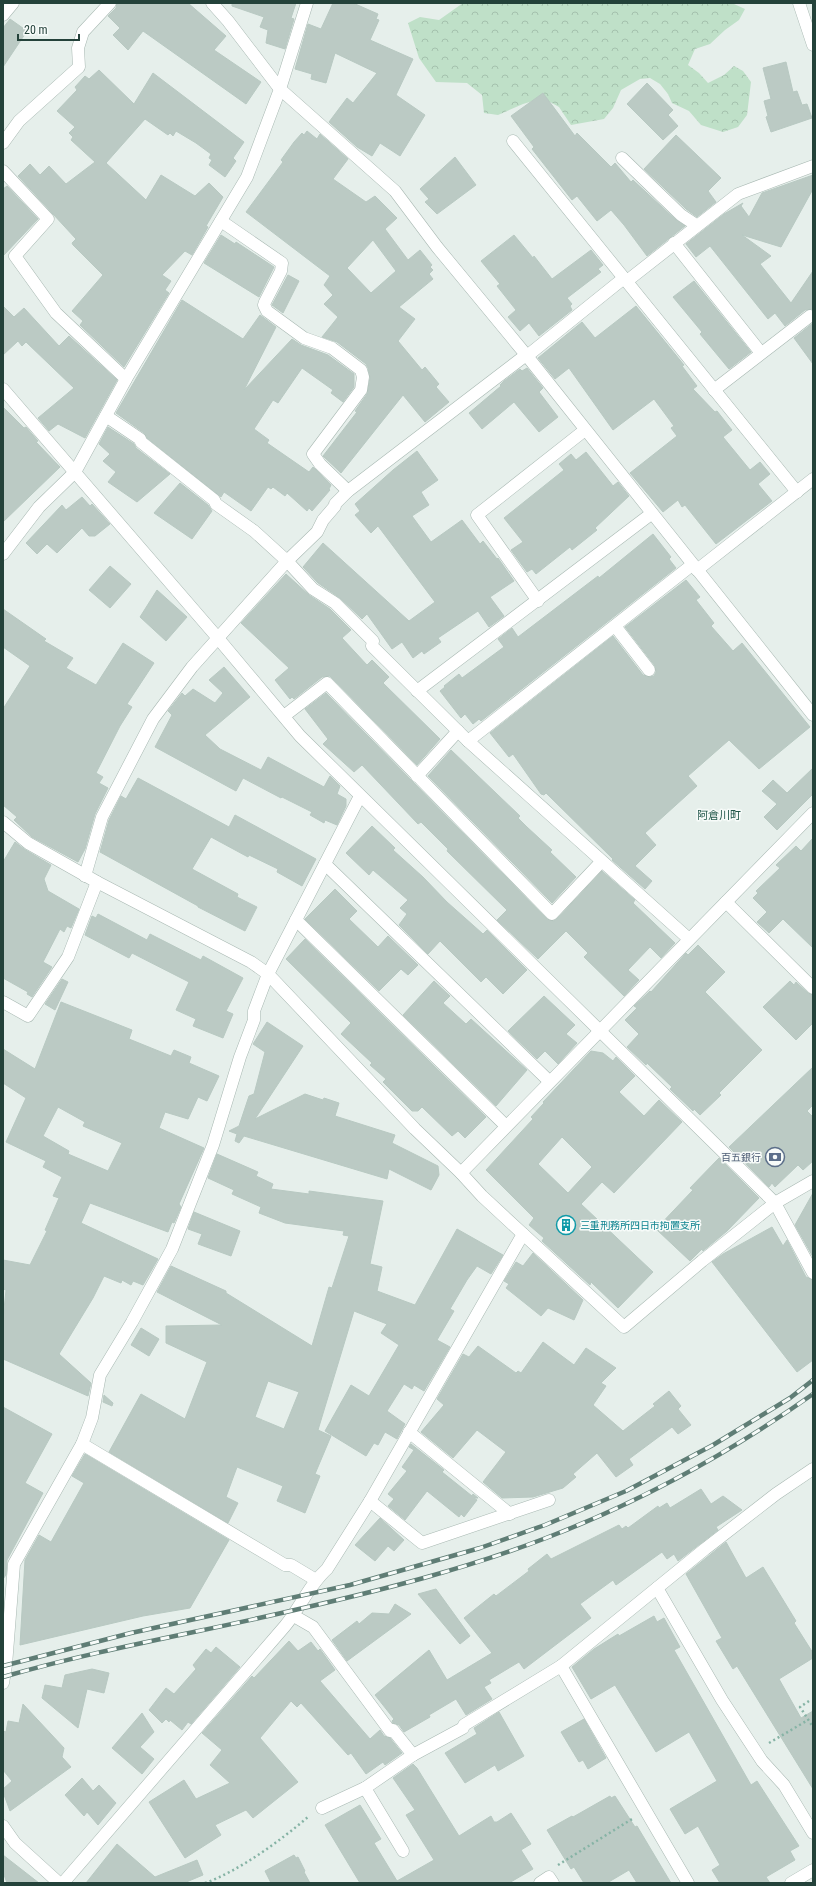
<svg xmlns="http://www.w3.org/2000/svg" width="816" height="1886" font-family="'Roboto Condensed','Noto Sans JP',sans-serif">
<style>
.forest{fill:url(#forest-crowns)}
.building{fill:#bbcac4;stroke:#b8c9c2;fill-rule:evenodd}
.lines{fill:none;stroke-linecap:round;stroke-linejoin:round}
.minor-casing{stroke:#a8b8b2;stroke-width:13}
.path{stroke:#86b3a5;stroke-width:2.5;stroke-dasharray:2 3;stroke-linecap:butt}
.minor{stroke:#fff;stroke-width:12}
.rail-casing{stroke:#5f7d75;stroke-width:4.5}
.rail{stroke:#f7fbf9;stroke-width:3;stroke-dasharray:9;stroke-linecap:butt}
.labels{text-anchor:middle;stroke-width:3;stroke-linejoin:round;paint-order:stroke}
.service-label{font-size:10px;fill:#4e5e75;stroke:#f7fbf9;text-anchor:end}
.culture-label{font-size:10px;fill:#0d838f;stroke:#f7fbf9;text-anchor:start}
.neighbourhood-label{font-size:11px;fill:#1f5548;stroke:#f7fbf9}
</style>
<defs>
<pattern id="forest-crowns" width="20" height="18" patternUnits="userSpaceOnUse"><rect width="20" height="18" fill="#bfe0c8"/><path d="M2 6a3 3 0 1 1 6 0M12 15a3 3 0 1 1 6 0" fill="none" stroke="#a4c1ad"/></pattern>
</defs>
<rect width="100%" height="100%" fill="#e6efeb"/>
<path class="forest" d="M463,3L734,4L745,9L739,20L725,30L710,44L695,49L688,65L699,73L708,83L724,75L734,66L743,71L751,82L747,115L738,127L723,132L701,125L689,111L672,103L668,94L660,84L650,78L640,79L621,90L613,108L604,119L571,125L559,107L543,98L523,104L498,115L484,113L482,95L467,83L436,82L419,58L408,23L420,17L439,20Z"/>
<g class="building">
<path d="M117,3H188L226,36L214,50L261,82L246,104L143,31L128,50L113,35L120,28L108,16L116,8Z"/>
<path d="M232,3H296L291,18L294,19L285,49L266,43L268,30L260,27L264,17L232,6Z"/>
<path d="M333,3H353L378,14L376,19L379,20L370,40L413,59L396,95L425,115L400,156L380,143L372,156L357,147L329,122L347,98L353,103L377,73L335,53L326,83L311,79L312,74L295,69L308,24L321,29Z"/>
<path d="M10,19L27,31L3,67V28Z"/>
<path d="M786,62L793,92L797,91L802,105L807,104L812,118L771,132L766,117L768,116L764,101L771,99L763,68Z"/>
<path d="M99,70L134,104L153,73L244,142L233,158L236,161L225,177L209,165L212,160L209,158L211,154L196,143L176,131L173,136L170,133L168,135L145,119L106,163L146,200L161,175L195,196L209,183L223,197L206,226L208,227L192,255L185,251L162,275L171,281L165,290L169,293L124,367L80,325L83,321L72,311L103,275L73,245L72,243L76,239L18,176L30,164L40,175L49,166L66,184L95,162L71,140L73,137L69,133L75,127L57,111L77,90L75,87L85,76L89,79Z"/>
<path d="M647,83L673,110L668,115L678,126L663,140L627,104Z"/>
<path d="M543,93L575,136L577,133L611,167L615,163L631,182L633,180L676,220L685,226L647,256L624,225L611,210L597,221L577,196L572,200L532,149L534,147L511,116Z"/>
<path d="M307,131L317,139L320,134L348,159L333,179L366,202L375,196L397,218L385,229L408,260L420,250L432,265L430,267L433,270L429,274L433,279L399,307L415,319L398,341L422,370L425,367L439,384L436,387L449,402L425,422L403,395L341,473L323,456L357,412L355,411L367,394L370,378L368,368L366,364L337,342L322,337L338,317L324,304L333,295L324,285L330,276L246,212L283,162L281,160L294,142L302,133L304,135ZM373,240L396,271L371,293L347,268Z"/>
<path d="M676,135L721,178L708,191L716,202L697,217L686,209L644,169Z"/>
<path d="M455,157L476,185L437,214L425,202L429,199L420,189Z"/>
<path d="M813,175V189L781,247L742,235L771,256L760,264L791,303L813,271V309L805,310L785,326L775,313L768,319L710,246L696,257L686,244L724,214L743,203L741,206L749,217L762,193Z"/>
<path d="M7,186L38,219L3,256V189Z"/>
<path d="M221,235L235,244L236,242L274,267L259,297L204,263Z"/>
<path d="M514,235L533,258L534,256L552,279L591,250L603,265L598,269L601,272L567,298L572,304L570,306L572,310L539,336L529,323L520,331L508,317L516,310L497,286L500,284L481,261Z"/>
<path d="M288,275L299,281L283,313L272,305Z"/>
<path d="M694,281L751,352L729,369L700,334L702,332L673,297Z"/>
<path d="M182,300L243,339L260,315L276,327L244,390L292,339L301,345L328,355L354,374V387L343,402L331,393L333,390L302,368L278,403L273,400L254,429L269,440L267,443L309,472L313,467L331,485L329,489L330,490L312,511L309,508L307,511L287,493L285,496L273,487L271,489L268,487L251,511L224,492L221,497L147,438L144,433L116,413Z"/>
<path d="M3,306L14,317L24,308L59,346L69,336L117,380L85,438L58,424L49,431L38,418L74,388L26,342L22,346L18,341L3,355Z"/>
<path d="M636,306L684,365L682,366L697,386L693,389L715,412L717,411L732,430L723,437L750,470L760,462L770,474L758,484L772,501L716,544L685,505L682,507L678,500L663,512L630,473L677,436L671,428L674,426L654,399L613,430L569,368L555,379L538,358L582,322L595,338Z"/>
<path d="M813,323V364L794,338Z"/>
<path d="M527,368L543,388L539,392L558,417L539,432L514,402L482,429L469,413L501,386L500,385L504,381L520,369L522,371Z"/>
<path d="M3,407L24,428L26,427L38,441L36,442L60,467L3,522Z"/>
<path d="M108,427L134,444L136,448L170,474L137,502L108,482L116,472L103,461L110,454L99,444Z"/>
<path d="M417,451L438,480L421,492L429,505L412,516L431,542L462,520L480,544L483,541L497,559L498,558L514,581L490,597L504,616L489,627L478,611L438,638L441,642L424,654L422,651L413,658L402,642L392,649L367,614L362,619L340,598L318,583L303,567L323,543L409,621L435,602L378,526L371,533L355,515L360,511L355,504L393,470Z"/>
<path d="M586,452L613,486L618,482L629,496L595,528L597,530L572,550L570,547L536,574L532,569L527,572L511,550L523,542L504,518L564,470L559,464L571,454L576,460Z"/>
<path d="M180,483L208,505L212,511L192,539L154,513Z"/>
<path d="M82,497L90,506L92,504L110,524L95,536H89L82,528L57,553L47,544L37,554L26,543L62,505L66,510Z"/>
<path d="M653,534L671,557L669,559L676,568L481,721L479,719L473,724L465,714L461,718L440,691L445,687L444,686L459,674L462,678L504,647L498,639L512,628L518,637L598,576L599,578Z"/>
<path d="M110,566L131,584L110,608L89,590Z"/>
<path d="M286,574L309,595L330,609L351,630L342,638L367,665L372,660L389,677L383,683L440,739L417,765L330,676L322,677L294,699L292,697L290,699L275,680L289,668L241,623Z"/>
<path d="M686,580L700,597L696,600L714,623L711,626L733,651L742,643L810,727L759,769L729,740L688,776L697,786L645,833L656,845L635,866L652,881L645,889L612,860L613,859L546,793L544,795L541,794L513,754L509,757L490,733L613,636L643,675L650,677L654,676L656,672L655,666L625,627Z"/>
<path d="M157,590L187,617L166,641L140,617Z"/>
<path d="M3,609L46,639L44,641L73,658L66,668L96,685L123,643L154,663L127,704L132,707L120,726L96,773L103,777L99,783L108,788L95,814L85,849L78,862L32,837L14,820L17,817L3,805V709L30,666L3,647Z"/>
<path d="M224,667L250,697L205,735L220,749L261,770L268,757L324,787L330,776L340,786L337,794L346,799V806L337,825L325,820L324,823L310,815L312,812L282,797L281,798L243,778L236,791L155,747L172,715L168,711L182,693L185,696L193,689L215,703L223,693L209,680Z"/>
<path d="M326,693L547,919L554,921L557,919L602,871L635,900L633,903L675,943L661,958L650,947L628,970L639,980L624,996L584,957L588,953L566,931L538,959L497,920L507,910L447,851L448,849L421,822L418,824L362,765L354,772L323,744L328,739L305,709Z"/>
<path d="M451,750L520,816L518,818L527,827L552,850L550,852L576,877L552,903L428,776Z"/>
<path d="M813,768V794L777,830L764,817L777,804L762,791L773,780L787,793Z"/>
<path d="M138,778L229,827L235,815L316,859L302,886L277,872L278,869L249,855L248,857L211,837L192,869L238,894L237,897L257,907L245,931L198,907V906L100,852L109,820L121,796L126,799Z"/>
<path d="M372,826L395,848L393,850L423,877L447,902L483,934L487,930L527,970L503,994L486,977L481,982L440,941L428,954L399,925L407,914L400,908L408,900L373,870L369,875L346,853Z"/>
<path d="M813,838V948L783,919L769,933L757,922L767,912L753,898L758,893L756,891L780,868L776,865L796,846L801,851Z"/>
<path d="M15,842L24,849L51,865L44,879L48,891L79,909L71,928L67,926L64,932L60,929L43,962L52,967L32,997L27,994L28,992L3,978V862Z"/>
<path d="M335,889L357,911L349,919L378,947L388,936L418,965L408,975L401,969L379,991L305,919Z"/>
<path d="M98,914L147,940L150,934L201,960L203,956L243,978L226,1011L233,1014L223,1038L193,1026L196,1019L176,1010L189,982L132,953L129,958L85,935L92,916L96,918Z"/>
<path d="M305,939L486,1117L465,1138L458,1131L452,1136L422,1107L418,1111H412L383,1082L386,1079L370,1065L372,1063L341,1034L351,1023L286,959Z"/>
<path d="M698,945L725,972L705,992L762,1050L719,1093L721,1095L700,1115L694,1109L693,1111L670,1089L672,1087L647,1063L646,1065L627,1047L639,1034L625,1020L637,1008L634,1006L650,991L651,992L686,953L688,955Z"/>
<path d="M62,979L68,982L55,1010L45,1004Z"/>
<path d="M434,981L450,996L443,1003L466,1024L471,1019L527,1070L496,1106L403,1015Z"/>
<path d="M790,981L794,985L796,982L808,993L813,995V1023L796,1040L763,1007Z"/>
<path d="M544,996L575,1025L566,1034L577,1043L558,1064L545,1051L537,1059L508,1031Z"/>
<path d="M61,1002L132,1030L129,1039L171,1056L174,1050L191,1057L189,1063L219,1076L207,1101L198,1097L188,1119L165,1112L159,1128L204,1148L179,1204L181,1207L174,1223L172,1222L168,1232L90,1203L81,1223L158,1259L143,1285L133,1281L131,1285L122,1280L121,1283L104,1276L93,1298L59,1354L91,1383L88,1396L3,1359V1319L6,1290L3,1289V1260L30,1265L47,1231L45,1230L59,1198L53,1196L62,1177L43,1167L46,1161L6,1142L26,1098L3,1083V1049L35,1069ZM58,1107L85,1122L83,1126L122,1143L108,1171L68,1154L69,1151L43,1136Z"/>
<path d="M267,1022L303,1046L255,1119L305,1094L323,1100L324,1098L339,1103L335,1116L395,1135L392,1143L438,1166L439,1175L431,1190L389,1169L387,1179L244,1136L239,1143L235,1141L237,1134L229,1131L239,1126L249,1096L254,1094L265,1052L253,1044Z"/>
<path d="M591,1051L603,1053L613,1061L616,1057L635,1076L619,1092L644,1116L659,1100L682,1122L614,1193L602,1182L581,1204L653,1272L618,1308L591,1282L590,1285L542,1241L544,1238L529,1225L534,1218L486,1170L533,1119L531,1117L544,1103L543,1102ZM562,1137L592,1167L568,1193L538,1164Z"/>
<path d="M813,1067V1105L807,1111L813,1117V1161L803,1170L798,1165L775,1187L772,1183L769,1187L729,1147Z"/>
<path d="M217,1154L258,1172L256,1176L273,1184L271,1189L309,1194V1191L383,1201L370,1264L382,1267L377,1291L415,1305L457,1229L503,1255L491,1274L477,1266L467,1280L450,1309L454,1311L437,1340L450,1347L424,1391L414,1385L412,1389L404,1384L387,1411L405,1424L397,1439L385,1432L378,1445L374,1443L366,1456L325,1431L351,1385L369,1396L399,1345L381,1333L387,1324L354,1311L318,1430L331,1436L315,1474L320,1476L305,1513L277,1501L283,1486L237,1467L226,1497L238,1503L228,1523L109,1452L141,1394L185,1419L207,1362L166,1343V1326L222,1325L157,1292L171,1266L226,1291V1293L312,1346L329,1287L332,1288L349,1236L343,1235L344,1231L285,1223L259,1213L261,1207L232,1194L234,1190L208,1178ZM268,1381L299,1392L284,1429L255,1417Z"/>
<path d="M719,1158L759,1198L727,1231L703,1251L702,1249L690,1261L656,1229L693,1190L690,1188Z"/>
<path d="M813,1193V1257L795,1225Z"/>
<path d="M194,1212L240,1231L231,1256L198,1244L202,1234L188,1229Z"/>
<path d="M772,1227L783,1246L787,1240L806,1277L813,1280V1360L797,1372L712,1262L723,1254Z"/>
<path d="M533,1253L583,1300L574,1320L548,1308L541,1316L506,1288L509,1284L504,1281L516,1262L523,1266Z"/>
<path d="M141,1328L159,1339L149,1356L131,1345Z"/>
<path d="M543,1342L574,1365L586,1348L616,1368L601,1383L606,1386L593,1405L623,1431L655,1406L653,1404L669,1391L681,1406L678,1409L691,1425L678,1434L672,1427L629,1459L633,1465L616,1477L597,1453L573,1474L576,1477L563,1488L533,1497L502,1498L483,1482L506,1452L477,1430L453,1458L421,1432L444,1405L437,1399L463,1354L469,1357L478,1346L516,1373L518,1371L521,1373Z"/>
<path d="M104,1395L113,1403L112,1406L103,1402Z"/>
<path d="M3,1407L52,1434L25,1483L43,1493L7,1560L6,1575L3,1579Z"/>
<path d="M411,1444L444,1470L442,1472L472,1496L473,1494L478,1498H474L477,1500L464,1517L461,1514L459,1517L427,1491L405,1520L388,1506L394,1499L388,1494L407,1471L402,1467L414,1450L409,1447Z"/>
<path d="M85,1454L229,1540L190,1608L143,1616L20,1645L25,1560L39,1535L51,1542L84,1483L72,1476Z"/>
<path d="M701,1489L711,1504L723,1496L742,1510L716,1527L718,1530L678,1561L674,1554L667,1559L662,1552L616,1585L613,1580L580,1604L591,1618L524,1669L519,1662L489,1680L491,1683L484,1687L492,1699L466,1715L456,1699L429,1715L430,1717L404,1732L399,1725L393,1723L392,1721L394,1719L375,1695L429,1650L447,1680L492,1653L464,1618L494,1594L496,1596L529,1571L528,1569L547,1554L551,1559L619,1525L622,1529L626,1526L628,1528L658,1506L659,1508L667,1503L670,1508Z"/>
<path d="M380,1518L404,1540L394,1551L388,1546L375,1561L355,1545Z"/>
<path d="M726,1542L746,1578L763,1567L796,1621L794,1623L813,1653V1658L779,1679L801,1718L813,1711V1789L737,1666L733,1669L716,1641L722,1638L686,1574Z"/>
<path d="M436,1589L470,1636L460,1644L418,1594Z"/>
<path d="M395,1604L411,1614L347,1661L332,1640L357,1621L359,1624L372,1613L389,1614Z"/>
<path d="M654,1616L657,1622L664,1618L680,1647L674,1650L751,1785L757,1781L799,1846L790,1851L795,1860L766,1877L770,1883H720L712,1870L720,1865L698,1826L685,1834L670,1809L717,1781L689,1732L656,1752L615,1685L591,1699L572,1667L594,1649L618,1634L619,1636Z"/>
<path d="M289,1641L298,1651L311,1642L318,1651L320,1649L335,1670L320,1681L370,1739L380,1730L384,1736L390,1738L402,1753L385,1765L383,1762L366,1774L351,1753L348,1755L301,1703L297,1707L291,1701L260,1738L298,1782L253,1818L246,1810L215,1825L221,1835L185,1858L149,1802L184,1780L196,1799L230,1783L210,1765L222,1750L202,1733L252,1676L254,1678Z"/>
<path d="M216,1647L240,1667L191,1724L188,1722L182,1730L170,1720L169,1722L166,1719L162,1723L149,1710L166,1688L174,1694L196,1669L193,1665L206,1649L211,1653Z"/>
<path d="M92,1669L109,1673L104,1693L87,1689L78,1728L42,1698L45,1685L62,1688L65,1675Z"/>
<path d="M23,1704L64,1748L62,1757L71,1767L10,1811L3,1792V1789L12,1781L3,1770V1731L6,1732L8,1721L19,1723Z"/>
<path d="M499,1712L524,1756L498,1771L495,1765L465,1783L445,1753L477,1734L474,1728Z"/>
<path d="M142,1713L154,1732L140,1747L154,1759L142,1774L112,1748Z"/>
<path d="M584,1719L606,1758L588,1769L583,1760L579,1762L561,1732Z"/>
<path d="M413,1764L417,1768L459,1836L491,1816L494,1822H497L511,1813L531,1844L521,1850L533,1869L509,1883H360L325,1825L360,1805L381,1839L374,1843L397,1881L434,1860L406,1815L415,1810L393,1778Z"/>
<path d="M82,1778L93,1791L99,1785L116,1803L98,1825L87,1812L84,1816L65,1795Z"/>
<path d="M610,1796L611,1798L615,1796L635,1827L637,1826L671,1883H637L629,1870L607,1883H584L574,1867L571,1869L547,1830L572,1816L573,1817Z"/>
<path d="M117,1844L155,1877L197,1860L203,1875L184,1883H86Z"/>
<path d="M3,1855L39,1883H7L3,1872Z"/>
<path d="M294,1855L296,1858L298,1857L305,1871L304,1872L310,1883H271L265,1871Z"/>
</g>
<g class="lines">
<g class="minor-casing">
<g id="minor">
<path d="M307,3L280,89L395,191L437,247L527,356L813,715"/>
<path d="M799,3L813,45"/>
<path d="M3,15L13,3"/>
<path d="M513,141L797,492"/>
<path d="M3,143L19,121L79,67L78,48L83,32L110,3"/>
<path d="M622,158L681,215L696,225"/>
<path d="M3,171L48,219L15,256L56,313L126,379"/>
<path d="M221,221L282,263L281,271L265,302L264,305L267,311L304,338L332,348L361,370L363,377L361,390L313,454L320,464L348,491"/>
<path d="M674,243L761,353"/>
<path d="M627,281L738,194L813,166"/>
<path d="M527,356L624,278"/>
<path d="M3,389L217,637L300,736L775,1203L813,1273"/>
<path d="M714,390L810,316"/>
<path d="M106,416L140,439L141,442L214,500L216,504L254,531L287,561L313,589L335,603L373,641L372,646L468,741L689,939"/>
<path d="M3,554L39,507L75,472L126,379L247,177L280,89L228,21L212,3"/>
<path d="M697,570L813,479"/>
<path d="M538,601L477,515L585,430"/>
<path d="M615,626L649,670"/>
<path d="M417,691L651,514"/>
<path d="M284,716L327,683L552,914L601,862"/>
<path d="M468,741L692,565"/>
<path d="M417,776L458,731"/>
<path d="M3,822L28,843L97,882L251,962L268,974L415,1129L461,1173L482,1196L523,1234L370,1501L327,1569C309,1585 300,1608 285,1626L63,1883"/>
<path d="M325,864L549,1081"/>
<path d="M85,876L102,817L153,719L192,667L287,561L317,532L323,520L335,506V504L348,491L526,355"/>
<path d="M726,902L813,988"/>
<path d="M296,920L506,1126"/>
<path d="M3,1002L28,1016L68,957L97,882"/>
<path d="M461,1173L813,813"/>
<path d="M523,1234L624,1327L702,1261L775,1203L813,1181"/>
<path d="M409,1432L510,1514"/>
<path d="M82,1444L285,1565H291L316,1580"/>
<path d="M370,1501L422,1543L549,1500"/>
<path d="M657,1588L722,1700L762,1761L784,1785L813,1833"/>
<path d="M294,1616L313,1627L390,1731L393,1730L413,1755"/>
<path d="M561,1666L688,1883"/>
<path d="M3,1683L6,1665L14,1564L82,1444L92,1418L100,1375L132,1322L172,1249L213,1145L240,1057L254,1020V1011L268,974L360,796"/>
<path d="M365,1788L403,1851"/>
<path d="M322,1808L365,1788L413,1755L463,1728L464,1725L561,1666L705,1549L776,1494L813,1469"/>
<path d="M3,1826L15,1843L59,1883"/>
<path d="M540,1883L549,1877L553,1883"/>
<path d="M791,1883L813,1870"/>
</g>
</g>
<g class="path">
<path d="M809,1701L800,1707L813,1727"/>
<path d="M769,1743L808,1720"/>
<path d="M558,1865L632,1819"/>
<path d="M205,1883C239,1871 280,1841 308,1817"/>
</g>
<use href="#minor" class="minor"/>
<g class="rail-casing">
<g id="rail">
<path d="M3,1666L131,1633L350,1585L480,1548L545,1525L626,1491L713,1445L790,1398L813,1380"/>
<path d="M3,1677C100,1649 201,1632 299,1609C382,1590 466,1569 546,1538C640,1502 731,1452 813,1394"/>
</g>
</g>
<use href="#rail" class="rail"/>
</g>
<defs>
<g id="bank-ring" transform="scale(1)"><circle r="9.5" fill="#f7fbf9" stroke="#5c6f8a" stroke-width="1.5"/><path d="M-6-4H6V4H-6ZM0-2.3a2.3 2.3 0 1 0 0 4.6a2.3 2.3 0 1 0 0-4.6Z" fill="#5c6f8a"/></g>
<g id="building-ring" transform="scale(1)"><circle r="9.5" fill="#f7fbf9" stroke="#0f9aa8" stroke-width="1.5"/><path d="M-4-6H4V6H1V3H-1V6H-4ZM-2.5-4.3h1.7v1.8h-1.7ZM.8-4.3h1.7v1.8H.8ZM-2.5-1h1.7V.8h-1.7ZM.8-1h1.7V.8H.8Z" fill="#0f9aa8"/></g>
</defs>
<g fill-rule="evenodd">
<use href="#bank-ring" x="775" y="1157"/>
<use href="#building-ring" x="566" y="1225"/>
</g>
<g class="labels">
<g class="service-label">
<text x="761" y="1161">百五銀行</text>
</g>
<g class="culture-label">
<text x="580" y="1229">三重刑務所四日市拘置支所</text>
</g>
<g class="neighbourhood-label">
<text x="719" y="819">阿倉川町</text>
</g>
</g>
<rect width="816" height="1886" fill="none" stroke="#24423a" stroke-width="8"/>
<path d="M18 34v6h61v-6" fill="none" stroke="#24423a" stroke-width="2"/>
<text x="24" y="34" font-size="12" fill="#24423a" stroke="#f7fbf9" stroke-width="3" paint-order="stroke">20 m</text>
</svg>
